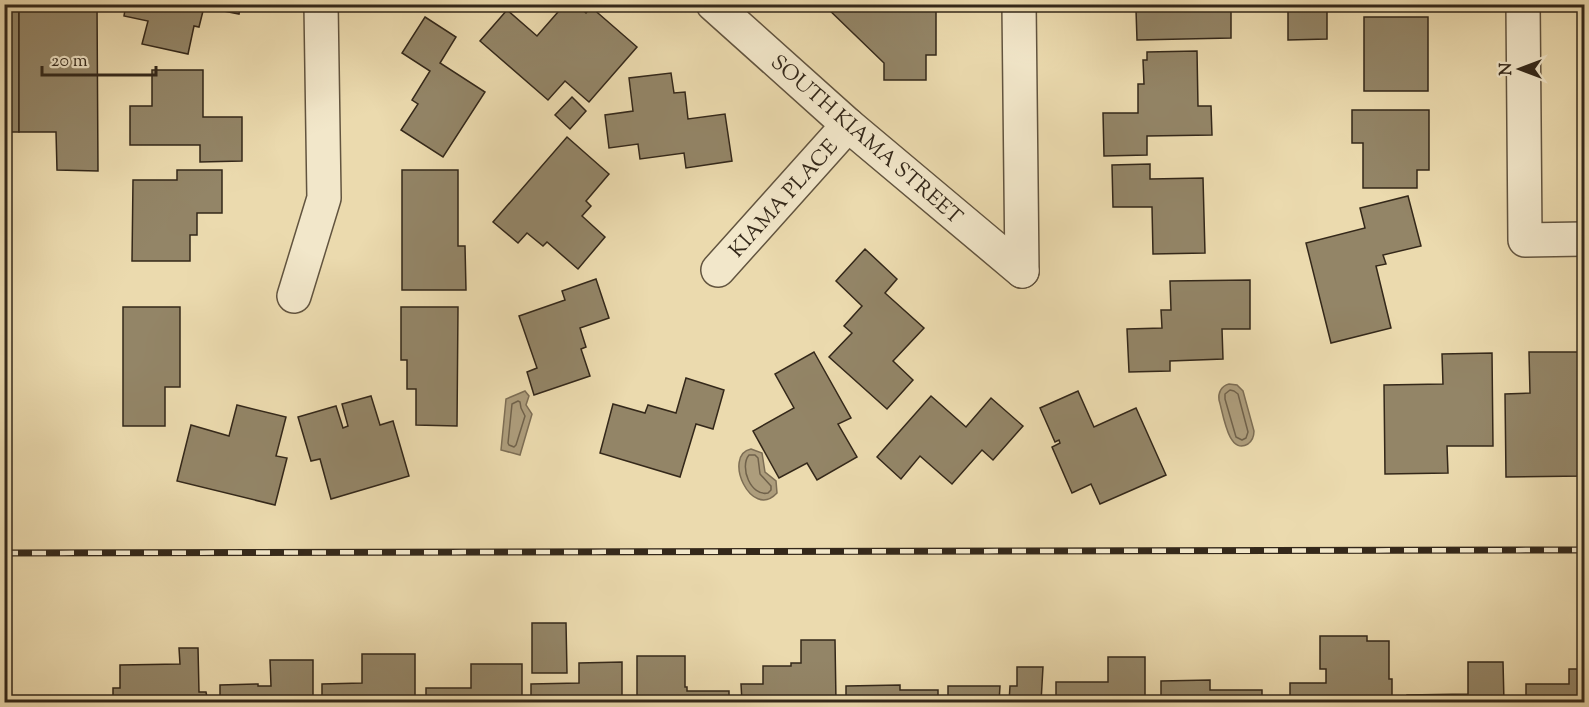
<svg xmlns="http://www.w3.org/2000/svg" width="1589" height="707" font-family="'Sorts Mill Goudy',serif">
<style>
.water{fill:#ad9d7c;stroke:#7d6e55;stroke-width:1.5}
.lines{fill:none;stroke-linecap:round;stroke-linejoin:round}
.shore{stroke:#70624b;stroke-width:1.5}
.building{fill:#938567;stroke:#34281a;stroke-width:1.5}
.minor-casing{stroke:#62543f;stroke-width:36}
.minor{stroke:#f2e7ca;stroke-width:33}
.rail-casing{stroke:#34281a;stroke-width:7}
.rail{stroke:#f2e7ca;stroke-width:4.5;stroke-dasharray:14;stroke-linecap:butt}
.labels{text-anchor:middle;stroke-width:4.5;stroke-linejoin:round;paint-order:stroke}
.street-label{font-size:21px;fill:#34281a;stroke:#f2e7ca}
</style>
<rect width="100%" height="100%" fill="#ebdaae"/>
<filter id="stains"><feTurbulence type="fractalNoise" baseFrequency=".00333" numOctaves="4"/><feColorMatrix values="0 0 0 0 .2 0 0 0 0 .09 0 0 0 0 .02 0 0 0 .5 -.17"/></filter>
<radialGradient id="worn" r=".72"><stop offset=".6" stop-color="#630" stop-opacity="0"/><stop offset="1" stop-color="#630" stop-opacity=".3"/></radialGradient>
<g class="water">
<path d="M1229,384L1237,385L1243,391L1254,431C1254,437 1252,441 1248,444C1228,456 1223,412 1219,400C1218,393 1221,386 1229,384Z"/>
<path d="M525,391L529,396L526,405L532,414L520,455L501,450L506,399Z"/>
<path d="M751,449L762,453L765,472L776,481L777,493C751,521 722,455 751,449Z"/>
</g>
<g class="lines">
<g class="shore">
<path d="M1230,390L1234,391L1238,394L1248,432L1246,438L1242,440L1236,437L1225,399V394Z"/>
<path d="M518,401L520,402L521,408L525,416L516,445L514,447L509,445L508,443L512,404Z"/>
<path d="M749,455H755L758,458L760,474L771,486V490L768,493C751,497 739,467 749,455Z"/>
</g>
</g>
<g class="building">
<rect x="4" y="4" width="15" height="128"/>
<path d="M19,4H97L98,171L57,170L56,132H19Z"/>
<path d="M126,4H241L239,14L204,7L199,27L194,26L188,54L142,44L148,21L124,16Z"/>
<path d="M565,4H576L586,13L591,7L637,47L589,102L565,81L548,100L480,41L507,10L537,36Z"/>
<path d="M823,4H936V55H926V80H884V63Z"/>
<path d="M1143,4H1219V7L1231,6V38L1137,40L1136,10H1143Z"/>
<path d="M1288,4H1327V39L1288,40Z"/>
<path d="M425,17L456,37L440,63L485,92L443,157L401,130L418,104L412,100L430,71L402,53Z"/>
<rect x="1364" y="17" width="64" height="74"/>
<path d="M1197,51L1198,106H1211L1212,135L1147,136V155L1104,156L1103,113H1138V84H1144L1143,60H1147V52Z"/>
<path d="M152,70H203V117H242V161L200,162V145H130V106H152Z"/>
<path d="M671,73L674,93L685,92L688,119L725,114L732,161L686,168L684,153L640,159L638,144L609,148L605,115L633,111L629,78Z"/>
<path d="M572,97L586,111L570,129L555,115Z"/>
<path d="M1352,110H1429V170H1417V188H1363V143H1352Z"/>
<path d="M567,137L609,174L586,201L591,206L582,216L605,237L578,269L547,242L543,246L527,233L518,243L493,222Z"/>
<path d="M1150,164V179L1203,178L1205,253L1153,254L1152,207H1113L1112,165Z"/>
<path d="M177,170H222V213H197V235H190V261H132L133,180H177Z"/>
<path d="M402,170H458V246H465L466,290H402Z"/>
<path d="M1408,196L1421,246L1383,255L1386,264L1376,266L1391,328L1331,343L1306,243L1365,228L1360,208Z"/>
<path d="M865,249L897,279L885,293L924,328L893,361L913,380L887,409L829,357L852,333L844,326L862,306L836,281Z"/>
<path d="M596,279L609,318L580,328L586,347L581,349L590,376L534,395L527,372L537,368L519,316L565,300L562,291Z"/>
<path d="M1250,280V329H1222L1223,359L1170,361V371L1129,372L1127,329L1162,328L1161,310H1171L1170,281Z"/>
<path d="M123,307H180V387H165V426H123Z"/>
<path d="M401,307H458L457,426L416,425V389H407V360H401Z"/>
<path d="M814,352L851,418L838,424L857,457L817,480L807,463L779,478L753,431L794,408L775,374Z"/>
<path d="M1529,352H1584V476L1506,477L1505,394L1530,393Z"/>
<path d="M1492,353L1493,446H1447L1448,473L1385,474L1384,385L1443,384L1442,354Z"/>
<path d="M686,378L724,390L713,429L696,424L680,477L600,453L613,404L645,413L648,405L676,413Z"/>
<path d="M1078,391L1094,427L1136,408L1166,475L1100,504L1091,484L1072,493L1052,447L1060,443L1059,440L1055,442L1040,408Z"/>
<path d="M371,396L380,425L393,421L409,476L331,499L320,459L311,461L298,417L336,406L343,428L348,426L342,404Z"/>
<path d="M931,396L966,427L991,398L1023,426L993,460L982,450L952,484L920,456L901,479L877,457Z"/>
<path d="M237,405L286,417L276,456L287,458L275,505L177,481L191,425L229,436Z"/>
<path d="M532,623H566L567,673H532Z"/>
<path d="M1320,636H1367V641H1389V679H1392V698H1389V702H1290V683H1326V669H1320Z"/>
<path d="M801,640H835L836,702H742L741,684H763V666H791V663H801Z"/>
<path d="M179,648H198L199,692H206L208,702H113V688H120V665L180,664Z"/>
<path d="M362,654H415V702H322V684L362,683Z"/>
<path d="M637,656H685V687H687V691H729V702H637Z"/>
<path d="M1108,657H1145V702H1056V682H1108Z"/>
<path d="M270,660H313V702H220V685L258,684V686H271Z"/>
<path d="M622,662V702H531V684L579,683V663Z"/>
<path d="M1468,662H1503L1504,702H1407V695L1468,694Z"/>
<path d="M471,664H522V702H426V688H471Z"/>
<path d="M1017,667H1043L1041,702H1009L1010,686H1017Z"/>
<path d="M1569,669H1584V702H1526V684H1569Z"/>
<path d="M1210,680V690H1262V702H1161V681Z"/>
<path d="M900,685V690H938V702H846V686Z"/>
<path d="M948,686H1000L999,702H948Z"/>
</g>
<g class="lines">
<g class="minor-casing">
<g id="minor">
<path d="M713,4L848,125L1022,271"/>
<path d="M1019,4L1022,271"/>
<path d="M1523,4L1525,240L1584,239"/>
<path d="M718,270L848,125"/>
<path d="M294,296L324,198L321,4"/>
</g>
</g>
<use href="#minor" class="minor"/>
<g class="rail-casing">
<path id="rail" d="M4,553L1584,550"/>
</g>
<use href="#rail" class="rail"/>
</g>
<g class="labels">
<g class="street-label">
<text transform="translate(867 139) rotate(41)" y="7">SOUTH KIAMA STREET</text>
<text transform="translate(783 198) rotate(-48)" y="7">KIAMA PLACE</text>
</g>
</g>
<rect width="1589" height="707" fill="none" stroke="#ebdaae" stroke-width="24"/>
<rect x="6" y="6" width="1577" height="695" fill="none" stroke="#34281a" stroke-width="3"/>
<rect x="12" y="12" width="1565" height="683" fill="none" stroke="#34281a" stroke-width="1.5"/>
<g transform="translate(1520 69) rotate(270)" stroke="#f2e7ca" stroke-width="4.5" paint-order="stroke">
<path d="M0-4.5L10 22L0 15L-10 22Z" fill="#34281a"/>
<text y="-9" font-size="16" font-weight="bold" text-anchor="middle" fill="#34281a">N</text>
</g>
<path d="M42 66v9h114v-9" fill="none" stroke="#34281a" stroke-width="3"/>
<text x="51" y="66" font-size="18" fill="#34281a" stroke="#f2e7ca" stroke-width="4.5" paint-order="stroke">20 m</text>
<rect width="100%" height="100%" filter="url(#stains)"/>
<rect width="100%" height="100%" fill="url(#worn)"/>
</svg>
